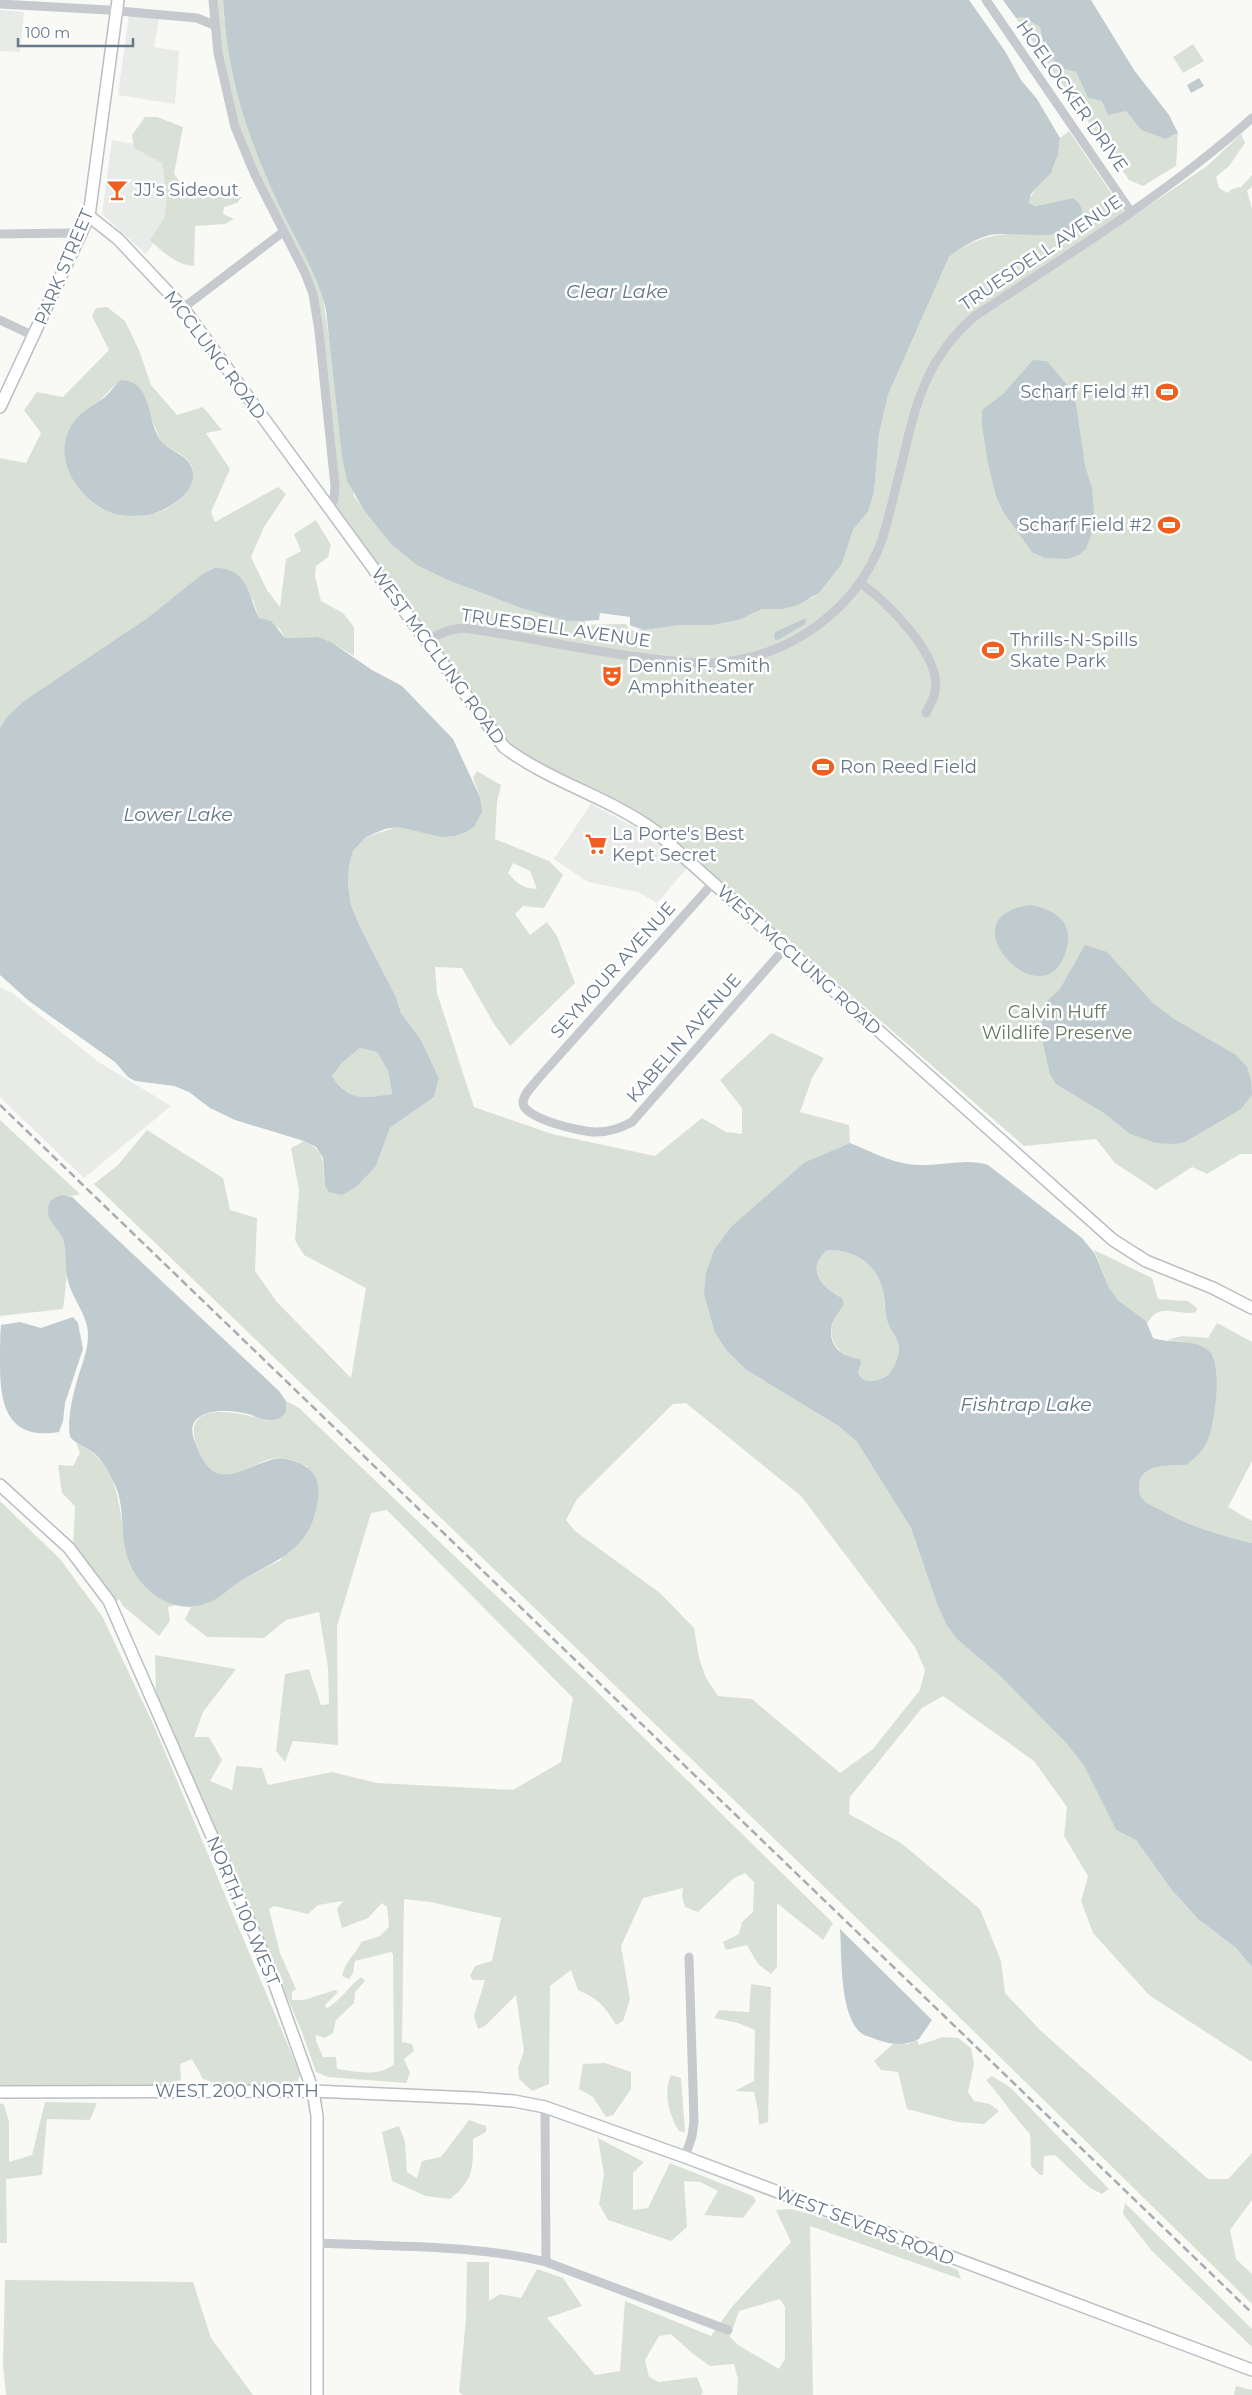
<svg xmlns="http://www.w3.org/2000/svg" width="1252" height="2395" font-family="Montserrat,sans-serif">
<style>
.built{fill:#e9ebe9}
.green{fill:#d9e1d7;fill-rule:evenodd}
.water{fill:#c0cbd0;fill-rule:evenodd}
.pier{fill:#f9f9f6}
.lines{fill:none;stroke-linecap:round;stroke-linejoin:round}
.secondary-casing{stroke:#babfc4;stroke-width:14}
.street{stroke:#c6cace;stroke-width:9}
.secondary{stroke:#fff;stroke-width:11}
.rail{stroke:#a6acb3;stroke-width:2.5;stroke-dasharray:8 4;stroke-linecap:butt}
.labels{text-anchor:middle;stroke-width:5;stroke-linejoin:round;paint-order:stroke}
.street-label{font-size:18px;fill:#657789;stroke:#fff}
.poi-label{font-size:18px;fill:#657789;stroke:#fff;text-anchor:start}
.park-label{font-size:18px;fill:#647a61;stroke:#fff}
.water-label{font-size:19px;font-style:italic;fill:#617884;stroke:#fff}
</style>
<rect width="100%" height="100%" fill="#f9f9f6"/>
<g class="built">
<path d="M0,10L24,12L20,52L0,51Z"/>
<path d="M129,15L159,18L154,47L179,51L175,104L118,95Z"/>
<path d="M112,140L167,150L170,219L146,254L102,214Z"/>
<path d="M591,804L644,832L687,868L657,903L638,892L588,882L554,859Z"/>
<path d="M0,987L12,993L97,1061L171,1106L84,1178L0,1097Z"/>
</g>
<g class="green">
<path d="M215,0H223L224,18L322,293L354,496L390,543L450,581L524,609L566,621L630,617V627L644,630L682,625H713L739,620L762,609H782L812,598L819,593L842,564L853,530L868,512L874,492L879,434L888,395L949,257C986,229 1015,233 1059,235L1073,198L1034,206L1029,203C1032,189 1043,184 1050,173C1057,163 1059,150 1060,138L1069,131L1129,219L1207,166L1241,134L1245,143L1229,166L1216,177L1219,188L1227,193L1232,189L1241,187L1252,175V186L1247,191L1252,209V1154H1240L1207,1174L1192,1167L1156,1190L1115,1163L1096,1139L1024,1146L661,829L524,755L508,741L333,507L317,298L239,131L225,78Z"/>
<path d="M1022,16L1040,27L1045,53L1064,69L1076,72L1088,98L1102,101L1126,111L1141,130L1165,139L1178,133L1176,166L1143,186L1129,180L1016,18Z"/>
<path d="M1193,44L1204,61L1183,73L1173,57Z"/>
<path d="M145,117H157L183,127L174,174C196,205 209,194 242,197L237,203L224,207L223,214L234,219L225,224L195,226L194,266C177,265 162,252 150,240L164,218L167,198L162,163L134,148L132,135Z"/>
<path d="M107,307L125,321L139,350L151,385L177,415L203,407L222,430L206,433L230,469L211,512L215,522L278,487L286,494L264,527L251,557L267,590L280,607L286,559L301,551L294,534L316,520L331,545L328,557L316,566L315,576L321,601L343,613L354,627V656L331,642L318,637L285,638L280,629L259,618L253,600L214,568L201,575L146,619L6,718L0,728V458L26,463L41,433L24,410L37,392L63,397L109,350L92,316L96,308ZM116,384C127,396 141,406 151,419C156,426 157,436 163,443C170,450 185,454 190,463C203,484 175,508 156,513C144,515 115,514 103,509C91,504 81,491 73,481L96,404Z"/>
<path d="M477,771L501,785L497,802L495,839L549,861L563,875L544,908L523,906L515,914L530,935L547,922L557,936L575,983L510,1046L494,1024L462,968L435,967L437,993L474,1107L552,1134L655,1156L702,1118L726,1132L742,1134V1108L720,1080L771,1033L824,1058L812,1078L800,1112L849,1125L850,1143L805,1162L704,1295L715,1333L726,1350L745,1369L840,1427L857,1442L911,1528L937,1604L947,1626L958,1640L999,1675L1067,1744L1084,1766L1116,1830L1136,1840L1171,1889L1198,1919L1236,1948L1252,1967V2062L1149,1995L1093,1933L1081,1901L1088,1876L1064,1836L1067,1807L1034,1761L943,1696L922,1708L850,1797L849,1814L901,1843L980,1909L1001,1961L1005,1993L1041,2031L1208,2179H1228L1252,2153V2200L1230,2230L1236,2259L1252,2274V2304L951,2009L94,1184L118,1165L147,1130L223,1178L230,1210L257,1218L255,1271L277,1302L351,1378L366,1288L304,1255L295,1240L299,1190L291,1148L304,1141C327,1152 322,1163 325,1186L376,1166L390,1128L434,1097L439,1078L421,1040L401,1013L396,997L361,929L351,905L348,885L349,866L353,851L366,837L397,827L410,829L480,797L473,778ZM513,863L530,871L537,889C523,888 517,884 508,873ZM686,1403L801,1496L915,1647L925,1670L920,1690L873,1749L840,1773L752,1699L718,1696L706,1678L699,1658L694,1628L660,1593L575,1531L566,1520L577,1499L673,1404Z"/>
<path d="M360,1048L377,1052L388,1071L392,1094C362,1098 351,1103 332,1076L342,1063Z"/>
<path d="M0,1120L80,1194C68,1198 59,1193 49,1203C46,1222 59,1225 64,1242C69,1264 66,1286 63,1309L0,1316Z"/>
<path d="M827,1250C854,1249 878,1264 883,1292C885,1302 884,1314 888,1323C893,1334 902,1341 898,1355C897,1361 892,1371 888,1375C879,1382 862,1384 858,1373L861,1364C845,1356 828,1347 832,1325C834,1318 841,1310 844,1304L842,1298C821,1288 805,1270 827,1250Z"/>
<path d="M1094,1250L1152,1278L1158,1299L1188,1301L1197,1308L1196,1312C1178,1317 1159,1300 1147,1324L1119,1301L1109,1288Z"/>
<path d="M1217,1323L1252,1342V1461L1228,1507L1252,1521V1543C1219,1535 1188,1526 1159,1509C1154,1506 1146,1504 1143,1499C1139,1494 1139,1490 1139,1485C1141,1463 1170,1466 1186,1465L1184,1342L1167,1340L1182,1336L1208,1338Z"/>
<path d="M286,1401L299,1408L591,1686L833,1923L823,1940L777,1903V1967L771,1974L758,1964L747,1945L726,1950L723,1942L739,1934L742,1922L753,1912L754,1882L745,1873L734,1878L698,1912L685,1907L682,1897L683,1888L643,1898L621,1946L630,1999L623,2021L616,2025C604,2005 598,1999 578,1990L571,1970L550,1986L549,2084L532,2091L519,2079L518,2068L524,2051L516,1995L485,2026L478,2029L474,2016L485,1980H473L470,1976L475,1966L492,1961L501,1918L430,1902L404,1899L402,2042L412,2044L414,2051L404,2059L410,2073L406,2083L328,2077L316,2072L302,2032L156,1696L155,1655L236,1669L203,1712L194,1737H209L222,1760L210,1781L232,1790L236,1766L262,1768L268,1785L332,1772L377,1783L513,1790L561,1762L573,1698L387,1510L371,1513L337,1626L338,1745L293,1741L285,1762L276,1751L285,1674L309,1669L321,1705L329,1704L328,1668L319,1612L286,1620L264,1638L207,1637L185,1620L191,1607L206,1604L241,1580L281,1560L308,1467C300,1463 291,1459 283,1458C259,1455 238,1484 213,1472C205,1468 202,1459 199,1451C175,1398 239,1411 267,1421L286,1412ZM343,1901L337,1909L342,1928L368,1918L382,1903L387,1907L389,1927L380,1936L361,1942C354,1958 347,1957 342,1976L349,1979L353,1973L355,1961L391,1952L393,1954L394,2064C378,2078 356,2071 337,2069L336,2057H323L316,2041V2035L325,2038L333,2033L336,2020L354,2003L355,1992L365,1981L361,1977C348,1987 341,2000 326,2009L325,2005L338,1992L335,1990L304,2000H292V1992L296,1989L280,1953L269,1909L274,1906L308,1914L318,1905Z"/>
<path d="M76,1442C153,1480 90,1577 177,1605L168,1607L170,1621L159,1636L123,1606L119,1599L114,1604L73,1548L75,1506L62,1493L58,1465L73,1466L80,1453Z"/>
<path d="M0,1501L60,1559L102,1616L155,1728L300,2074L297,2084H217L203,2079L192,2059L180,2064L181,2080L155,2086L0,2085Z"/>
<path d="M751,1984L771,1987L768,2122L759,2125L758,2110L754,2092L735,2091L754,2081L755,2030L738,2023L714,2018L719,2010L749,2012Z"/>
<path d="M943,2037L958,2038L971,2048L974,2064L968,2092L974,2101L990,2104L999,2111L984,2124L957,2122L907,2109L898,2072L881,2070L874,2061L893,2044H908L917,2040L919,2045Z"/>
<path d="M605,2063L631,2072V2089L613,2115L606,2117L593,2097L579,2089L583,2064Z"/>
<path d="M671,2075L681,2078L685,2132L679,2131C669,2115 663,2093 671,2075Z"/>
<path d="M992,2076L1011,2088L1109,2189L1102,2194L1090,2188L1055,2155L1044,2156L1043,2175H1040L1031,2166L1030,2134C1014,2117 1002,2098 986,2080Z"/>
<path d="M45,2102L97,2103L90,2120L47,2119L42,2175L6,2179L7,2243H0V2103L4,2105L9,2122V2162L32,2155Z"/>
<path d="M469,2120L486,2126V2132L473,2139C473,2168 474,2180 450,2199L426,2196L392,2181L382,2132L399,2126L405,2142L407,2172L417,2178L422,2161L441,2157Z"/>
<path d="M598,2138L644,2162L633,2173V2210L648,2208L670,2163L753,2196L756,2201L743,2218L704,2215L718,2191L700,2182L684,2181L687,2227L671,2241L608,2220L599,2204L604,2174Z"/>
<path d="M1125,2203L1252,2329V2347L1152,2251L1123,2214Z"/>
<path d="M791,2209L832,2220L958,2270L961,2279L810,2226L813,2395H737L738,2379L734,2364L710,2366L692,2353L671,2334L659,2336L645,2360L649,2377L659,2382L697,2377L703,2392L701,2395H463L459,2392L466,2319L467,2262H489V2301L500,2294L521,2298L537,2269L563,2278L582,2306L547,2318L595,2375L620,2371L625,2301L711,2336L731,2308L791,2242L776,2210ZM780,2299L785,2307V2359L779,2369L738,2345L730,2337L739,2311Z"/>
<path d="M5,2280L193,2282L211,2338L253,2395H6L3,2365Z"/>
<path d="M1236,2386L1252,2390V2395H1234Z"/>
</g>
<g class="water">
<path d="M223,0H969L1005,51L1021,80L1037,99L1060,138L1058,155L1051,173L1031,194L1029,203L1035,206L1073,198C1080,203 1083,208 1082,217C1077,246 1012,230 990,235C974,239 961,248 949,257L888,395L879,434L874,492L868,512L853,530L842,564L819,593L798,605L782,609H762L739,620L713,625H682L644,630L626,624L585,625V621H566L524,609L450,581L417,565L390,543L364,510L347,481L342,456L326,310C317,271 295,240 278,203C246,133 228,78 223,0Z"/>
<path d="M1003,0H1091L1134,70L1169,115L1178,133L1165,139L1141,130L1126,111L1108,115L1102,101L1088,98L1076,72L1064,69L1045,53L1040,27L1023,17L1016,18Z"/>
<path d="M1199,78L1204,86L1191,93L1187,85Z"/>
<path d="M1033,360L1047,361L1068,386L1076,404L1085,466L1092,488L1095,525L1086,549L1079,555L1067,559L1045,558L1032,552L1004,513L996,496L988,463L982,426V410L1003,394Z"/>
<path d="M121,380C151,380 147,418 159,438C168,453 190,453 193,472C196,490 174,506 158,512C143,518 117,517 103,509C73,492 52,454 73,423C80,411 98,404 108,394C113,389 115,384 121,380Z"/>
<path d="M214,568C248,567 248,595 259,618L271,621L285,638L318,637L331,642L372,670L402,686L453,739L480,797L482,812L474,827L466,832L455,836L442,837L398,827L385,829L366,837L353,851L349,866L348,885L351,905L361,929L396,997L401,1013L421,1040L439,1078L434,1097L390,1128L376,1166L357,1186L342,1195L329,1192L325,1186L323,1158L316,1147L304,1141L235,1120L210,1108L189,1092L174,1086L135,1081L128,1077L115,1062L29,1001L0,975V728L6,718L24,701L146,619L201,575ZM360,1048L377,1052L388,1071L392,1094C364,1098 349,1102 332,1076L342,1063Z"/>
<path d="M806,618L805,624L778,640L774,639L775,632Z"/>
<path d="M1031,905C1061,911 1077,927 1063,959C1038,1015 944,915 1031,905Z"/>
<path d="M1085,945L1107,952L1153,1003L1174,1019L1236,1055L1247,1067L1251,1080L1252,1095L1241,1109L1185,1142L1174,1144L1156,1143L1130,1134L1104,1113L1056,1084L1050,1074L1043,1044L1042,1019L1047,1001L1060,989Z"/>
<path d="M850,1143C872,1152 896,1165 920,1165C943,1166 967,1158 988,1165L1082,1238L1095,1254L1109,1288L1119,1301L1146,1321L1153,1338C1170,1344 1194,1338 1209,1351C1223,1364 1215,1425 1207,1442C1203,1451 1194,1459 1186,1465C1170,1466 1141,1463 1139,1485C1139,1490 1139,1494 1143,1499C1146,1504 1154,1506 1159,1509C1188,1526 1219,1535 1252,1543V1967L1236,1948L1198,1919L1171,1889L1136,1840L1116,1830L1084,1766L1067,1744L999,1675L958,1640L947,1626L937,1604L911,1528L857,1442L840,1427L745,1369L726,1350L715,1333L704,1295L706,1273L714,1250L731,1227L805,1162ZM827,1250C854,1249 878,1264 883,1292C886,1302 884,1314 888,1323C892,1334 902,1341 898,1355C897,1361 892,1371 888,1375C879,1382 862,1384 858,1373L861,1364L860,1359C841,1357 827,1345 832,1324C834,1318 841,1310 844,1304L842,1298C822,1288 805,1270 827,1250Z"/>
<path d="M62,1195L72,1197L279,1391L286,1401V1412C281,1418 277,1420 270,1420C263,1421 255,1416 248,1414C233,1410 200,1407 193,1425C190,1434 197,1446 200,1454C218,1493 245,1466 274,1459C281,1457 289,1459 296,1462C323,1471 321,1493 314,1517C303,1553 271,1563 242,1580C230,1587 219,1600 205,1604C169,1616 134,1586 126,1552C120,1530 125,1507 115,1485C110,1475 104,1462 95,1454C87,1447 76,1444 70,1437C67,1420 72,1398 77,1381C82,1363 91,1345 87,1326C83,1309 70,1294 67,1277C65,1265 67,1252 63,1239C59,1229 47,1221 48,1210C48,1200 53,1198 62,1195Z"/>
<path d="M73,1317L78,1323L83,1349L65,1403L63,1421L59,1432C5,1441 0,1402 0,1360C0,1349 0,1336 1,1325L20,1322L41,1328Z"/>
<path d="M840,1929L932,2020L919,2039C905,2046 893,2045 878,2040C874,2038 868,2037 864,2035C839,2020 842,1955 840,1929Z"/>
</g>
<path class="pier" d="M600,613L630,617V627L639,629V632L629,629L626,624L585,625V621L599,620Z"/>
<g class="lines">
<g class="secondary-casing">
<g id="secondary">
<path d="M89,216L118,239L183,308L504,747C550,782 609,797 655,831L1113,1240L1146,1261L1213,1288L1252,1308"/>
<path d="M0,407L89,216L118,0"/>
<path d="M0,1485L69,1548L109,1601L266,1960L313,2091L317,2116V2395"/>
<path d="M0,2092L313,2091L474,2098L514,2101L545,2107L685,2157L1252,2370"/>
</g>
</g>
<g class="street">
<path d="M213,0L218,53L235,127L255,175L305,273L313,294L319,331L335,486L334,500L328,506"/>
<path d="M986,0L1131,212"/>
<path d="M0,4L108,10L197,18L214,25"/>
<path d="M0,234L70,233L78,235"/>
<path d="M183,308L283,232"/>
<path d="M0,320L34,336"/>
<path d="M860,583C886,600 943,657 935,692C934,699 929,707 926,713"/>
<path d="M426,640L450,630L464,628C528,637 591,652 654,659C681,662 710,666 737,660C771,654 801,640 828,617C851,598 869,573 880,545C888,524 892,501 898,479C914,414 921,362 975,316C1069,254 1168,193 1252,118"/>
<path d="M713,883L537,1080C533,1086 523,1094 523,1103C524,1119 582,1132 596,1132C610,1132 620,1128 632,1122L785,948"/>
<path d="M545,2107L546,2262"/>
<path d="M685,2157L692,2136L694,2122L689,1957"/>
<path d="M318,2243C393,2247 472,2244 546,2262L728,2330"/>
</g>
<use href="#secondary" class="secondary"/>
<path class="rail" d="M0,1105L1252,2313"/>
</g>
<defs>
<g id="bar-bare" transform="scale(1.725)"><path d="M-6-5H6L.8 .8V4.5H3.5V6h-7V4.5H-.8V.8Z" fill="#f15f1e" stroke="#fff" stroke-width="2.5" paint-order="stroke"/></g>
<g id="stadium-bare" transform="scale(1.725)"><path d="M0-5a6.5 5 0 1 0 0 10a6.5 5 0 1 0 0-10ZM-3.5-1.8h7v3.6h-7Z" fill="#f15f1e" stroke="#fff" stroke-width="2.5" paint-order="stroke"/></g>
<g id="theatre-bare" transform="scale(1.725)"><path d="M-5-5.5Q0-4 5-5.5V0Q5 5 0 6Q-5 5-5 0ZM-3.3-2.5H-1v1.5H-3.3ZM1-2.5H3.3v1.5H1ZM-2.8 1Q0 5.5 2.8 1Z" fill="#f15f1e" stroke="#fff" stroke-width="2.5" paint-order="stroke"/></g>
<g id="supermarket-bare" transform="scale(1.725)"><path d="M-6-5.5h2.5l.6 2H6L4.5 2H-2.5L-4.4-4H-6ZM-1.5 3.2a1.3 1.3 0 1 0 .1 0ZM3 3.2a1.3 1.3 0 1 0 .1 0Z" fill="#f15f1e" stroke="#fff" stroke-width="2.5" paint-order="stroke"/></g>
</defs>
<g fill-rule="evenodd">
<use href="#bar-bare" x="117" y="190"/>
<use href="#stadium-bare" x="1167" y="392"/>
<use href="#stadium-bare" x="1169" y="525"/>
<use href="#stadium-bare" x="993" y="650"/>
<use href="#theatre-bare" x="612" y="676"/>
<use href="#stadium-bare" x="823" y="767"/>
<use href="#supermarket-bare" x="596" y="844"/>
</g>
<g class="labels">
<g class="street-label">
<text transform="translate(1072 96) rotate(55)" y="6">HOELOCKER DRIVE</text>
<text transform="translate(1041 253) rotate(-34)" y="6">TRUESDELL AVENUE</text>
<text transform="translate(64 267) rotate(-67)" y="6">PARK STREET</text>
<text transform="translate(215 355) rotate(53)" y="6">MCCLUNG ROAD</text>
<text transform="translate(556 628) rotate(8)" y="6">TRUESDELL AVENUE</text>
<text transform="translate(438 656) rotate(54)" y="6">WEST MCCLUNG ROAD</text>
<text transform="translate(799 960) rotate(42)" y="6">WEST MCCLUNG ROAD</text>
<text transform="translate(613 970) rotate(-48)" y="6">SEYMOUR AVENUE</text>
<text transform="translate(684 1038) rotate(-49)" y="6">KABELIN AVENUE</text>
<text transform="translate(243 1911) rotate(67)" y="6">NORTH 100 WEST</text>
<text x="237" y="2097">WEST 200 NORTH</text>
<text transform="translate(865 2226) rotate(21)" y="6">WEST SEVERS ROAD</text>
</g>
<g class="poi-label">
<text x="134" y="196">JJ's Sideout</text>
<text x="1150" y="398" text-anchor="end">Scharf Field #1</text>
<text x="1152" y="531" text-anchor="end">Scharf Field #2</text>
<text x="1010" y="646">Thrills-N-Spills<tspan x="1010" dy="21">Skate Park</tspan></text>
<text x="628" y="672">Dennis F. Smith<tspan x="628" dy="21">Amphitheater</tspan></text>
<text x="840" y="773">Ron Reed Field</text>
<text x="612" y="840">La Porte's Best<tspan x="612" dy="21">Kept Secret</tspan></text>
</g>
<g class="park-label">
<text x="1057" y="1018">Calvin Huff<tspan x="1057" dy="21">Wildlife Preserve</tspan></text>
</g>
<g class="water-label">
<text x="617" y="298">Clear Lake</text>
<text x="178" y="821">Lower Lake</text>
<text x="1026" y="1411">Fishtrap Lake</text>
</g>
</g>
<path d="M18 38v8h115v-8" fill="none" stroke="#657789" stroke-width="2.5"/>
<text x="25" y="38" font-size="15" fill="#657789" stroke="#ffffff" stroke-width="4" paint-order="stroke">100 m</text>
</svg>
